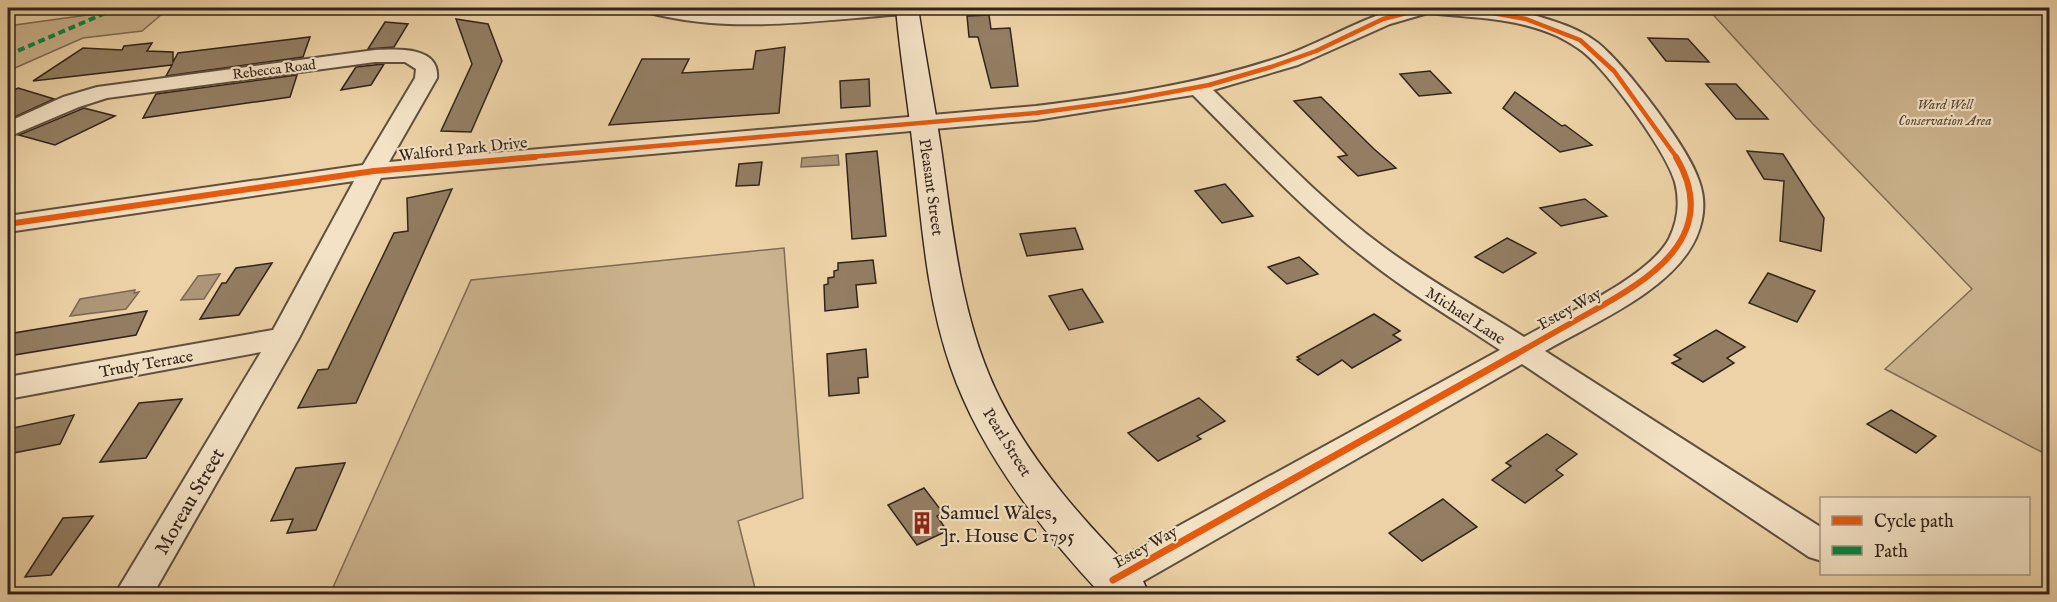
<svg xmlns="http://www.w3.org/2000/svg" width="2057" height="602" font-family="'IM FELL English',serif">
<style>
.green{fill:#ccb48e;stroke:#7f6c54;stroke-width:1.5}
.water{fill:#ad9777;stroke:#7c6952;stroke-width:1.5}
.building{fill:#937e63;stroke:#32241b;stroke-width:1.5}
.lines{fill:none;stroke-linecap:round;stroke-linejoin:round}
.street-casing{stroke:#60503e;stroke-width:4}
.secondary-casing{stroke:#32241b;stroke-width:3}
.street{fill:#f3e2c5;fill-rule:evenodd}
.secondary{fill:#f3e2c5;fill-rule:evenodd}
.quiet{stroke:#00873e;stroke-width:4;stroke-dasharray:7 4;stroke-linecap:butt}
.cycleway-far2-casing{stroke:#f3e2c5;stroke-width:8}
.cycleway-far1-casing{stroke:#f3e2c5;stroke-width:10}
.cycleway-casing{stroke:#f3e2c5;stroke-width:10}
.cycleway-far2{stroke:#e8590c;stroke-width:4.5}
.cycleway-far1{stroke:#e8590c;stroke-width:6}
.cycleway{stroke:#e8590c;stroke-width:7}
.labels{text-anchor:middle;stroke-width:4.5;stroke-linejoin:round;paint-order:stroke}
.far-street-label{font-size:14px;fill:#32241b;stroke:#f3e2c5}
.far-park-label{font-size:14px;font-style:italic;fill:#584838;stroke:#f3e2c5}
.street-label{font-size:16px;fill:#32241b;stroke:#f3e2c5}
.near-street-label{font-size:20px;fill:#32241b;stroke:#f3e2c5}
.near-poi-label{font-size:20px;fill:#32241b;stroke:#f3e2c5;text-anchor:start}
</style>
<rect width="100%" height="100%" fill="#ecd2a6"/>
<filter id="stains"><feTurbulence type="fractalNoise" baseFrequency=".00333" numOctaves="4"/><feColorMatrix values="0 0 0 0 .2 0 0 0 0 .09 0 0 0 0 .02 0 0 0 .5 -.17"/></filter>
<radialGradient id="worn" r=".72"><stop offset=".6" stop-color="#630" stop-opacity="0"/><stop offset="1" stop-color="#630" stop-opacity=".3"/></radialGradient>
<g class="green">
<path d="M138,8H169L142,31L83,38L8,71V26Z"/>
<path d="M1059,8H1209L1200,12H1061Z"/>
<path d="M1707,8H2049V456L1885,369L1972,289L1813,124Z"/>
<path d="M784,248L803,498L738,521L755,588L737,594H330L471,280Z"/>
</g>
<g class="water">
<path d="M838,155L839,165L801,167L802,158Z"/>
<path d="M220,274L204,299L181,300L198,276Z"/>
<path d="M135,290L134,293L139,292L126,309L70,316L80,299Z"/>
</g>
<g class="building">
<path d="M989,15L991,29L1010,28L1018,86L991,88L978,37H969L967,16Z"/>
<path d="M456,19L488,24L502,61L471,132L441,131L472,64Z"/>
<path d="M385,22L408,24L394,47L368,49Z"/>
<path d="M310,37L303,57L166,76L172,65L33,81L83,48L122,50L124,46L152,43L147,51L173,52V62L178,53Z"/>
<path d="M1648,38L1688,39L1709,62L1666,61Z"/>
<path d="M785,47L779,113L609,125L642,59H689L682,73L753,69L756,51Z"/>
<path d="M384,64L371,85L341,90L356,67Z"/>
<path d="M1430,71L1451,93L1419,96L1400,74Z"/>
<path d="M297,75L290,97L143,118L156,94Z"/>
<path d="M869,79L870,106L841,108L840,81Z"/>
<path d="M1706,84H1736L1768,119H1736Z"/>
<path d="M18,88L54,99L8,120V93Z"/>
<path d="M1515,92L1562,126L1565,125L1592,145L1560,152L1503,108Z"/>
<path d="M1321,97L1374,149L1396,168L1358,176L1338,157L1347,155L1294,101Z"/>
<path d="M84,108L115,116L55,145L19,135Z"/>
<path d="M877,151L886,236L852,239L846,154Z"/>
<path d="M1747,151L1783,154L1824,218L1821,251L1780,241L1784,181L1764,179Z"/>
<path d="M762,162L759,185L736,186L739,164Z"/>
<path d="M1225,184L1253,216L1222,223L1195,191Z"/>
<path d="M452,189L356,403L298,408L318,370L328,369L394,233L408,231L407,198Z"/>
<path d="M1585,199L1607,216L1561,226L1540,208Z"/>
<path d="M1075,228L1083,249L1027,256L1020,234Z"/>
<path d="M1507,238L1536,253L1503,273L1475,257Z"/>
<path d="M1299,257L1318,274L1287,284L1268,267Z"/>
<path d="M873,260L876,283L856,285L858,307L825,311L824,285L828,284V278L834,277V271L838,270V263Z"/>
<path d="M272,263L239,315L200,319L222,283H226L236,268Z"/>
<path d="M1768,273L1815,291L1797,322L1749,303Z"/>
<path d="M1082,289L1103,322L1069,330L1049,296Z"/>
<path d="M147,311L136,335L8,356V334Z"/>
<path d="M1374,314L1400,331L1393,335L1401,340L1352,368L1342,360L1318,375L1297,360L1300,359L1297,357Z"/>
<path d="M1716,330L1745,347L1727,358L1734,363L1703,382L1672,363L1681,359L1674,355Z"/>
<path d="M866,349L868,377L858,378L859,393L829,396L827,354Z"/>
<path d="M1199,398L1225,421L1197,436L1201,439L1158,461L1128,433Z"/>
<path d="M182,399L146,458L100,462L139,403Z"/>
<path d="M1891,410L1936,436L1916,453L1867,424Z"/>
<path d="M74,415L60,444L8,454V429Z"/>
<path d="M1547,434L1577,454L1556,470L1563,475L1525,503L1492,480L1511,466L1506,463Z"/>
<path d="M345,463L316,530L287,533L293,519L271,521L296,468Z"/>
<path d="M924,488L943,513L937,516L947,531L917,545L888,505Z"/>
<path d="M1443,499L1477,527L1422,561L1389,533Z"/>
<path d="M93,516L51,575L25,577L63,518Z"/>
</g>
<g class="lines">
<g class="street-casing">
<g id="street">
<path d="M643,8C676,4 711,14 744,13C800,12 859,2 915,8L905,14C818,20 731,35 646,12Z"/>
<path d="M1401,8C1452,8 1504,3 1553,21C1569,26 1585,33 1598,43C1625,65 1689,148 1699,181C1706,200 1704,220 1696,238C1672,291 1593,323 1545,351L1822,528V561L1809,557L1522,364L1126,591L1115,594L1100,591L1094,580L1100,569L1500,350C1454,319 1404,290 1361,255C1300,207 1248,150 1193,95L1036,120L381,178L299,338L153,594H115L261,352L8,399V377L273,330L354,181L8,232V216L363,165L415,78L416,69L405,62H375L107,98L79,107L8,137V122L63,97L97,87L375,50C397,49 440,46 437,78L389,162L1036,106C1118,96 1199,84 1278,58C1320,44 1358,19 1401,8ZM1428,13C1471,18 1515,17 1557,36C1569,42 1581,49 1590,58C1614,81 1666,151 1675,182C1680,201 1678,221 1669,239C1648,278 1563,315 1524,337C1477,307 1426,279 1381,245C1320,200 1268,143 1213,90L1298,65L1390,24Z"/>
</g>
</g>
<g class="secondary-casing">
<path id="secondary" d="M896,8H918C925,55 934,101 941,148C953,233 961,321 1000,399C1035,468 1089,527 1143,581L1149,594H1101C1041,530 980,452 951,368C926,297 922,222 913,148C908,101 900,55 896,8Z"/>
</g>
<use href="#street" class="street"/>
<use href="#secondary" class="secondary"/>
<path class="quiet" d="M8,55L117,8"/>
<g class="cycleway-far2-casing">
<g id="cycleway-far2">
<path d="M1429,8L1487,12L1526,19L1580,40L1614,71L1677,158"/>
<path d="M518,158L1036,113L1123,101L1209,85L1271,67L1316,51L1383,19L1426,8"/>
</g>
</g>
<g class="cycleway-far1-casing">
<g id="cycleway-far1">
<path d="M8,224L374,171L535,157"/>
<path d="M1513,356C1539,341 1564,327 1589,313C1649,280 1723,236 1676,157"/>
</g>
</g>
<g class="cycleway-casing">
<path id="cycleway" d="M1113,580L1516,354"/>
</g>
<use href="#cycleway-far2" class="cycleway-far2"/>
<use href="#cycleway-far1" class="cycleway-far1"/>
<use href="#cycleway" class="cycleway"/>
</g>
<defs>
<g id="building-bare" transform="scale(1.8)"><path d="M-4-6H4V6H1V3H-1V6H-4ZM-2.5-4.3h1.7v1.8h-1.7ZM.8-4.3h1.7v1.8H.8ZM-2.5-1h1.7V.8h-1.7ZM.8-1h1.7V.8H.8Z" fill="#8f2418" stroke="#f3e2c5" stroke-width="2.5" paint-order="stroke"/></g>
</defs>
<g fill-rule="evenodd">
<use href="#building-bare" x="922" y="523"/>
</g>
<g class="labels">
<g class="far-street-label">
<text transform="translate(274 69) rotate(-7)" y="5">Rebecca Road</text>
</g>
<g class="far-park-label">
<text x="1945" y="109">Ward Well<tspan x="1945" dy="16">Conservation Area</tspan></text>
</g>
<g class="street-label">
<text transform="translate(463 148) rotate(-6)" y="6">Walford Park Drive</text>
<text transform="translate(932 187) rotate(82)" y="6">Pleasant Street</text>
<text transform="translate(1569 308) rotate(-29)" y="6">Estey Way</text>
<text transform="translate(1466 315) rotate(33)" y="6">Michael Lane</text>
<text transform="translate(146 363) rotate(-10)" y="6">Trudy Terrace</text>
<text transform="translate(1008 442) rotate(58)" y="6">Pearl Street</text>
<text transform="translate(1145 546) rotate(-29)" y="6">Estey Way</text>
</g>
<g class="near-street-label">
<text transform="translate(189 501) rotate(-60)" y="7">Moreau Street</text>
</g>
<g class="near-poi-label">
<text x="940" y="519">Samuel Wales,<tspan x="940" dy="23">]r. House C 1795</tspan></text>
</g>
</g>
<rect width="2057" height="602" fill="none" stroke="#ecd2a6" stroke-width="30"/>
<rect x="9" y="9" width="2039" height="584" fill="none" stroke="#32241b" stroke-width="3"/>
<rect x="15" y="15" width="2027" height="572" fill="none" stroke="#32241b" stroke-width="1.5"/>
<rect x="1820" y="497" width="210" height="78" fill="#f3e2c5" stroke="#a69681" stroke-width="1.5"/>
<rect x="1832" y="516" width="30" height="9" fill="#e8590c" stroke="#a69681" stroke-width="1.5"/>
<text x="1874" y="527" font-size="18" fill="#32241b">Cycle path</text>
<rect x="1832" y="546" width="30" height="9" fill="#00873e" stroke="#a69681" stroke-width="1.5"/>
<text x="1874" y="557" font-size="18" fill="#32241b">Path</text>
<rect width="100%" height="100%" filter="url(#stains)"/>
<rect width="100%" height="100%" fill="url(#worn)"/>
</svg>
